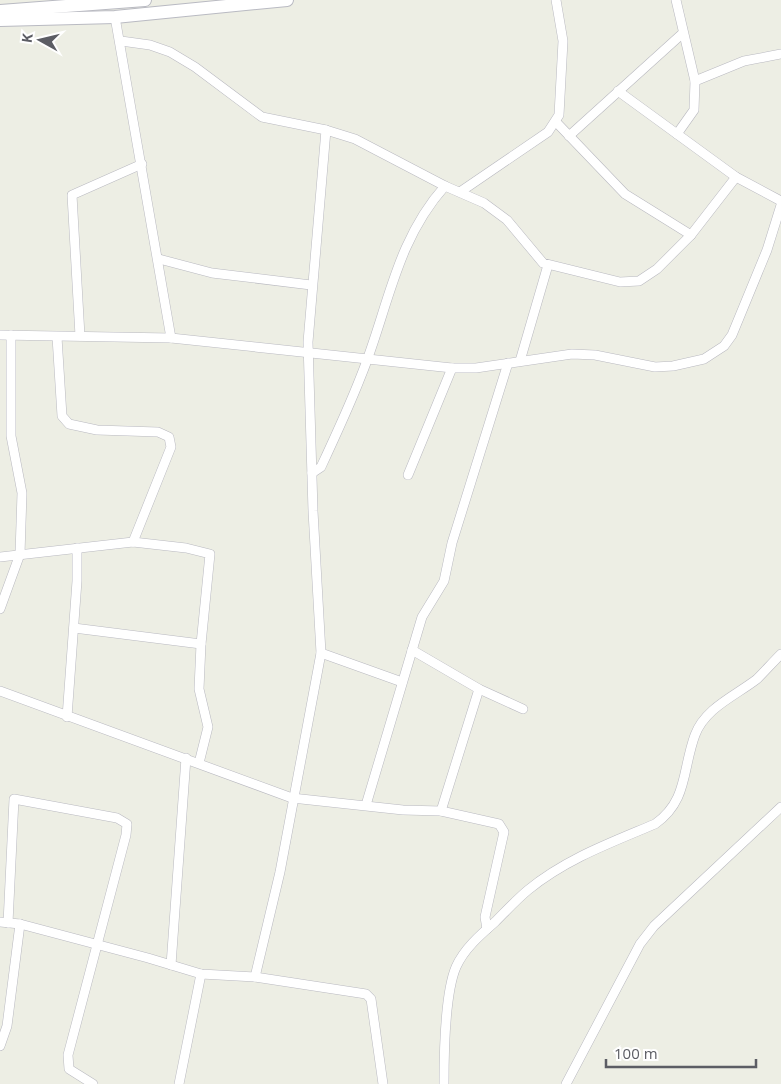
<svg xmlns="http://www.w3.org/2000/svg" width="781" height="1084" font-family="'Open Sans',sans-serif">
<style>
.lines{fill:none;stroke-linecap:round;stroke-linejoin:round}
.street-casing{stroke:#b9b9c0;stroke-width:10}
.secondary-casing{stroke:#b9bac2;stroke-width:14}
.street{stroke:#fff;stroke-width:9}
.secondary{stroke:#fff;stroke-width:12}
</style>
<rect width="100%" height="100%" fill="#edeee4"/>
<g class="lines">
<g class="street-casing">
<g id="street">
<path d="M676,0L695,81L694,110L677,134"/>
<path d="M115,17L171,338"/>
<path d="M121,41L150,45L170,52L195,67L262,117L326,130L355,139L445,186L484,203L507,220L543,263L620,282L639,281L657,269L691,235L736,177"/>
<path d="M695,81L744,61L781,54"/>
<path d="M618,91L736,177L781,201"/>
<path d="M556,122L625,194L691,235"/>
<path d="M569,136L683,33"/>
<path d="M460,192L548,132L559,115L563,41L556,0"/>
<path d="M159,259L212,273L311,285"/>
<path d="M0,335L171,338L452,368H476L572,354L595,355L655,367L673,366L704,359L724,346L732,335L767,250L781,205"/>
<path d="M80,336L72,195L142,164"/>
<path d="M57,337L62,416L69,424L97,430L158,432L169,437L171,447L133,542"/>
<path d="M520,361L548,265"/>
<path d="M312,473L321,467C335,437 349,407 361,376C388,310 395,242 445,186"/>
<path d="M408,475L452,368"/>
<path d="M0,557L133,542L186,548L210,554L201,644L199,689L208,727L199,763"/>
<path d="M0,609L20,554L22,493L11,436V335"/>
<path d="M74,628L201,644"/>
<path d="M412,650L479,689L523,709"/>
<path d="M321,653L402,682"/>
<path d="M0,691L292,798L403,810L441,811L499,824L504,832L485,917L487,929"/>
<path d="M67,717L77,581V548"/>
<path d="M366,805L422,617L444,581L452,543L508,363"/>
<path d="M441,811L479,689"/>
<path d="M0,922L20,924L148,958L201,974L255,977L366,994L371,999L383,1084"/>
<path d="M8,923L14,799L117,818L127,824L126,835L68,1055L69,1069L93,1084"/>
<path d="M171,965L186,758"/>
<path d="M255,977L280,872L321,653L313,511L308,342L326,130"/>
<path d="M0,1046L7,1026L20,924"/>
<path d="M179,1084L201,974"/>
<path d="M444,1084C444,1055 445,993 456,967C464,949 480,935 495,922C506,911 516,900 528,890C566,859 610,843 655,824C688,801 682,770 695,735C705,708 735,696 757,679C765,671 773,662 781,654"/>
<path d="M566,1084L640,944L654,926L781,807"/>
</g>
</g>
<g class="secondary-casing">
<g id="secondary">
<path d="M0,11L145,0"/>
<path d="M0,20L115,17L287,0"/>
</g>
</g>
<use href="#street" class="street"/>
<use href="#secondary" class="secondary"/>
</g>
<g transform="translate(40 40) rotate(278)" stroke="#ffffff" stroke-width="4" paint-order="stroke">
<path d="M0-4L9 19L0 12L-9 19Z" fill="#5c5d64"/>
<text y="-8" font-size="14" font-weight="bold" text-anchor="middle" fill="#5c5d64">K</text>
</g>
<path d="M606 1059v8h150v-8" fill="none" stroke="#5c5d64" stroke-width="2.5"/>
<text x="614" y="1059" font-size="15" fill="#5c5d64" stroke="#ffffff" stroke-width="4" paint-order="stroke">100 m</text>
</svg>
